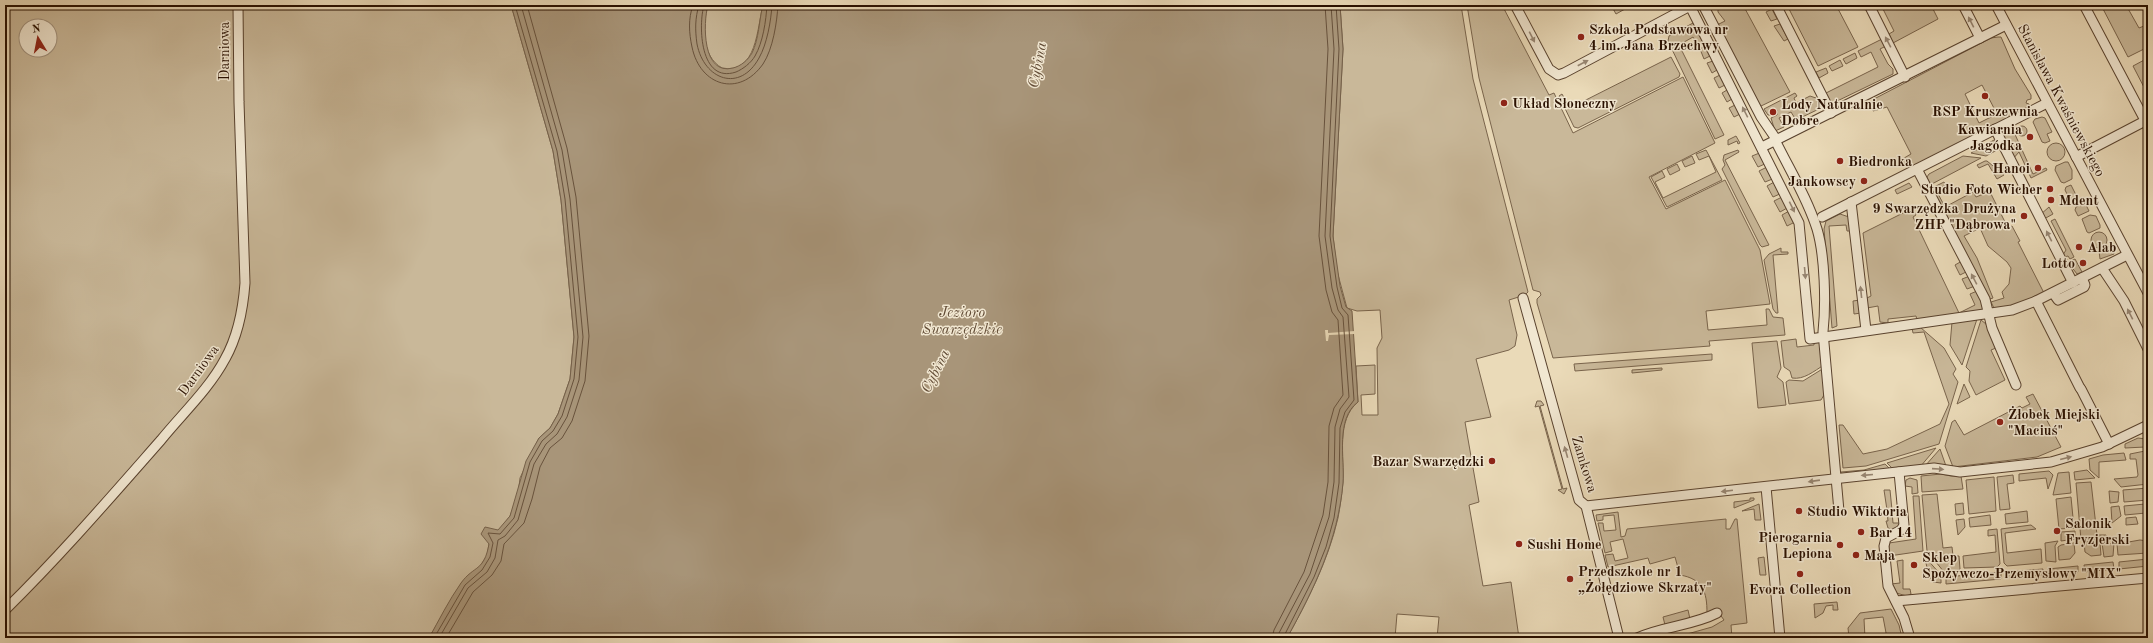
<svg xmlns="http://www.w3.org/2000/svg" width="2153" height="643" font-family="'Old Standard TT',serif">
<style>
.green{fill:#c9b899;stroke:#79644c;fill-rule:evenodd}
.water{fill:#a89579;stroke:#756049}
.pier{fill:#eadab8}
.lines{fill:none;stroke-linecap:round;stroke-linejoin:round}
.shore{stroke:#68523c;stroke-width:1}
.street-casing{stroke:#59422e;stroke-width:11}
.street{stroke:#f1e7d1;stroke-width:9}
.oneway{fill:#978673}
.poi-dot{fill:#8f2418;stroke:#f1e7d1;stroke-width:1.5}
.labels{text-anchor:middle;stroke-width:3;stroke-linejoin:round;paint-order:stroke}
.poi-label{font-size:14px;font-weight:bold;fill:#291000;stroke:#f1e7d1;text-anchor:start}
.street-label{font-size:14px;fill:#291000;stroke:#f1e7d1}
.water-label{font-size:15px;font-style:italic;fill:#624c36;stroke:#f1e7d1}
</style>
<rect width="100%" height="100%" fill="#eadab8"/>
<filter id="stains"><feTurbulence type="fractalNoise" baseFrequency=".005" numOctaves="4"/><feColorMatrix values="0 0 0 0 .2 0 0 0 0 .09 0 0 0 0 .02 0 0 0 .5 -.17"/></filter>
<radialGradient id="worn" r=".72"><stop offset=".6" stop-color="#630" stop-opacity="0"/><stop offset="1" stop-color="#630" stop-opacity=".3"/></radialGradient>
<g class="green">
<path d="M5,5H511L553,151L561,200L574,337L570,379L558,414L550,428L539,438L520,478L518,495L510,516L489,544L487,555L479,568L462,582L429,638H5ZM26,26H50V50H26Z"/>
<path d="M708,5H763C757,28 757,75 722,68C701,56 702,25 708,5Z"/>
<path d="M1340,5H1461L1473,79L1528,292L1525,295L1509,300L1517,335L1515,346L1509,350L1476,359L1491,417L1465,422L1479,502L1469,505L1483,586L1511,582L1519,638H1437L1439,617L1397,614L1395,638H1287C1308,600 1328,561 1338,518C1340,507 1342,494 1343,482C1344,457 1336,420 1358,402L1356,366L1375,365V394L1361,395L1362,415H1378L1377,348L1382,338L1380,310L1357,311L1347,308L1337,271L1333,236L1343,49Z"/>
<path d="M1467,5H1502L1549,95L1554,93L1573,133L1683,77L1715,143L1649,177L1666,209L1725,180L1760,250L1770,304L1706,311L1708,330L1767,325L1766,309H1769L1773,317L1783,318L1785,335L1709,341L1710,346L1553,358L1537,303V299L1541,295L1540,292L1533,290L1479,78Z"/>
<path d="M1611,5H1623L1625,9L1616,14Z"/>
<path d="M1722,5H1743L1790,92L1759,107L1717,25L1725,21L1718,12V8Z"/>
<path d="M1787,5H1836L1858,47L1818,66Z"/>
<path d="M1881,5H1931L1938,19L1893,43L1889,34L1894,31Z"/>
<path d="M2101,5H2126L2139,28L2144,26L2148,34V47L2128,57Z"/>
<path d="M1772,9L1777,19L1771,21L1766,12Z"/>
<path d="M1693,23L1703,42L1697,44L1693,37L1679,45L1724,135L1715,139L1668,41L1669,36Z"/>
<path d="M1780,24L1788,39L1784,41L1774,26Z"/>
<path d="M1998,37H2001L2015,69L2031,95V99L2027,100L2026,103L2029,104V108L1913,166L1903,165L1899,161L1911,154L1887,107L1873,111L1872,102L1874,99L1991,38ZM1982,85L1997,114L1979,123L1965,94Z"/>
<path d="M1882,39L1886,46L1880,49L1888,64L1893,69V74L1831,104L1826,97V93L1878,67L1871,52L1861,57L1858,51Z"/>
<path d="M1705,46L1710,56L1704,59L1700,49Z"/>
<path d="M1855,53L1857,58L1846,64L1843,59Z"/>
<path d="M1671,57L1680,74L1679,77L1578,128L1574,127L1559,96L1562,94L1570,108Z"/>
<path d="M2148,58V95L2133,66Z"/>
<path d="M1840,60L1843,66L1832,71L1829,66Z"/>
<path d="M1713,61L1717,70L1712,73L1707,63Z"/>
<path d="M1826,68L1828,73L1819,78L1816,72Z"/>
<path d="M1720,75L1725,85L1719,88L1714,78Z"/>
<path d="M1727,90L1732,99L1727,102L1722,93Z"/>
<path d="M1795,93L1797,96L1794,98L1796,103L1810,96L1816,98L1821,108L1796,120L1791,112L1779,118L1784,127L1775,131L1771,118L1777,115V110L1771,109L1770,115H1768L1764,109Z"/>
<path d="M1735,105L1740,114L1734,117L1729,108Z"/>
<path d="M2042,117L2045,118L2052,132L2047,134L2050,141L2045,143L2042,142L2033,122L2035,119Z"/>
<circle cx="2022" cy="131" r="5"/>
<path d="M2013,130L2033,174L2046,168L2047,170L2031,178L2019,152L2012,160L2002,136Z"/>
<path d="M1736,136L1740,143L1738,144L1737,141L1728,145V140Z"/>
<path d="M1994,140L1999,149L1986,156L1971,153Z"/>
<circle cx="2056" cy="152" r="9"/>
<path d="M1706,150L1722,180L1667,207L1651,177L1662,171L1665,177L1655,182L1663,198L1716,172L1709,156L1699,160L1696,154Z"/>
<path d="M1738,150L1739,152L1725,160L1769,245L1762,247L1760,245L1722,169L1725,165L1723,160L1724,155Z"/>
<path d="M1762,152L1767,163L1758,167L1752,156Z"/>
<path d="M1692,156L1695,163L1685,167L1682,161Z"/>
<path d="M1963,156L1981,158L1930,185L1927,177L1929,174Z"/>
<path d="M1985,161H1987L2004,175L1997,179L1988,164L1979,168L1977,165Z"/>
<path d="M2065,162H2068L2072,170V179L2064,183L2061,182L2055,170L2056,166Z"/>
<path d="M1677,164L1680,170L1670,175L1667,169Z"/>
<path d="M1769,166L1775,178L1765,182L1759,171Z"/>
<path d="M1776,181L1782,193L1773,197L1767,186Z"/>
<path d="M1944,182L1946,185L1936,190L1945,207L1973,192L1976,197L1986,193L1991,194L2008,228L2012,226L2020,241L2018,242L2044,293L2011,307L1994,308L1991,302L2004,298L2002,292L2009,284L2011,268L2007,262L1988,246L1980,228L1964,236L1977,258L1993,298L1990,299L1932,188Z"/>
<path d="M1909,183L1912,187L1897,194L1895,190Z"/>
<path d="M2071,185L2079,201L2074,203L2071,202L2065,190L2066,187Z"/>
<path d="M1784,196L1789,207L1780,212L1774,201Z"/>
<path d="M2085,203L2089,211L2078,216L2075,210L2076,207Z"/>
<path d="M2049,207L2053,214L2044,219L2040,215Z"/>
<path d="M1913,208L1916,215L1913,217L1959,313L1975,305L1970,294L1977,291L1984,307L1981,311L1917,320L1916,316L1888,319V323L1880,322L1878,306L1867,308L1865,299L1871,296L1863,233Z"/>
<path d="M1791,210L1795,222L1787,226L1782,215Z"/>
<path d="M1840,214L1849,217L1852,231H1847L1846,225L1829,226L1837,326L1832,328L1824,229L1826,221Z"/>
<path d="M2090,215L2096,216L2100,225V228L2089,233L2087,232L2082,219Z"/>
<path d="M2055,219L2074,257L2070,259L2068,256L2061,258L2066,250L2051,221Z"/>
<circle cx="2099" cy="240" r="8"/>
<path d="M2110,246L2113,247L2114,254L2100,259L2099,251Z"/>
<path d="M1781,248V252H1788V254L1773,255L1778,313H1776L1773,309L1764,260L1769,254Z"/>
<path d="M2075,259L2082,272L2077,274L2070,265L2071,261Z"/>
<path d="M1962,261L1968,271L1960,275L1955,265Z"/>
<path d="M1970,276L1975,286L1967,289L1962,279Z"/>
<path d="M1860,300L1861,313L1854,314L1853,301Z"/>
<path d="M1977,319L1962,365L1950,345L1952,322Z"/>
<path d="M1981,320L1986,324L1996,348L1991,350L2005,380L1976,395L1969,381L1970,371L1966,367Z"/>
<path d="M1920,327L1944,348L1956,369L1953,374L1958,382L1939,444L1866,466L1843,468L1839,425H1843L1863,454L1887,449L1940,424L1949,404L1924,332L1913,333L1912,328Z"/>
<path d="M1796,339L1797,347L1814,345V340L1822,339L1824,365C1814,371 1804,380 1792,378L1790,371L1784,367L1781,341Z"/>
<path d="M1777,341L1781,368L1777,377L1783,382L1786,405L1758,408L1752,343Z"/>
<path d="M1712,354V360L1575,371L1574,364Z"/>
<path d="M1662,368V370L1632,373V370Z"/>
<path d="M1824,368V395L1821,400L1789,404L1786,382L1789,380L1803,381Z"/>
<path d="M1964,384L1970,397L1957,404Z"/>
<path d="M2033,394L2061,447L2037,457L1953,467L1945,446L1952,422L1955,420L1964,435L2020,406L2022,408L2030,404L2026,397Z"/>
<path d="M1537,401H1541L1544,405L1540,406L1563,489L1567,488L1564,494L1558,490L1562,489L1539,406L1535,407Z"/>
<path d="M2138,438L2146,439L2145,447L2125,448V444Z"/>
<path d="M1936,448L1920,467L1893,469L1887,463Z"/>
<path d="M1940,449L1946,466H1925Z"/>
<path d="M2145,451L2148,464V484L2121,487L2114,479L2137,477L2138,475L2136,459H2130V454Z"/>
<path d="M2124,453L2126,460L2099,462V478L2090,470L2089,459L2103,455Z"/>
<path d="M1885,464L1890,469L1841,475V472L1864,470Z"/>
<path d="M2087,470L2095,478L2075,480L2074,472Z"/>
<path d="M2049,471L2053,475L2048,489L2046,478L2019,481V474Z"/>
<path d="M2069,472L2071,493L2053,495L2058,473Z"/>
<path d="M1941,474L1951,476H1961L1963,489L1922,492L1921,476Z"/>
<path d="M2013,475L2014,483L2007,484L2010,509L2000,510L1997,477Z"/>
<path d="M1994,477L1996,511L1969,514L1966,480Z"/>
<path d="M1910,478L1917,480L1918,493L1912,494V487L1905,486L1906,480Z"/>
<path d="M2091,482L2097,535H2106L2107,544L2114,543L2113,556L2104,557L2102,543L2097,539L2081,540L2076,483Z"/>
<path d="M2148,488V500L2124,502L2123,490Z"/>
<path d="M1884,490H1890L1892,510H1887Z"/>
<path d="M2109,491L2119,492L2118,502L2110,503Z"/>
<path d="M1937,494L1943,548L1952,547L1953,556H1959L1960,569L1959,570L1944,572L1927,551L1922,495Z"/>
<path d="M1913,496H1919L1923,551L1889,556V543L1916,539Z"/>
<path d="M2071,497L2074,528L2059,529L2056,499Z"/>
<path d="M1750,498H1754V500L1734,508V502L1750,500Z"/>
<path d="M1963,503L1964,514L1956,515L1955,504Z"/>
<path d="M1759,504L1761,520H1755L1754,509L1742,511Z"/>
<path d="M2145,504L2146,513L2125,515L2124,506Z"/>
<path d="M2119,506L2121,516L2112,523L2111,507Z"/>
<path d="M2027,511L2028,522L2006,524L2005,514Z"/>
<path d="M1618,512L1621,537L1625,536L1627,529L1726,519V529H1730L1735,519H1737L1747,623L1731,625L1732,638H1673L1712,627L1724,620L1716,609L1707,613C1707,592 1703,579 1680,575L1675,557L1650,564L1648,558L1608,567L1605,555L1613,554L1615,561L1628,558L1623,539L1610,542L1612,551L1605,553L1598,523H1603L1604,531L1616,530L1614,515L1603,516V520L1597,521L1596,515Z"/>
<path d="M1887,512H1892L1893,523H1900L1898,527L1892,530L1888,528L1886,521H1888Z"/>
<path d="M1990,515L1991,525L1970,527L1969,518Z"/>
<path d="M2136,517L2138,524L2126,525V518Z"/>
<path d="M1964,519L1965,527L1958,535L1956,520Z"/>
<path d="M2031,525L2036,529L2005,533L2007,553L2041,549L2042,563L2007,566L2004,563L2001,529Z"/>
<path d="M1997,529L2000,564L1997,567L1964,568L1963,556L1996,552L1995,535L1988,536V530Z"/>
<path d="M2075,531V539L2061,541V532Z"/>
<path d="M2140,540L2148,541V553L2118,555L2117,544Z"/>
<path d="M2058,541L2055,546L2056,562L2046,561L2045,543Z"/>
<path d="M2097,541L2100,543L2101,555L2091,556L2085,552L2084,542Z"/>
<path d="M2074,543L2075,553L2070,559L2059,560L2058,547L2061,545Z"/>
<path d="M1764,557L1766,575H1760L1758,558Z"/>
<path d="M1925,557L1941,575V583L1933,582L1928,574Z"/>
<path d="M2148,559V566L2119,569V562Z"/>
<path d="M1903,560V589H1910L1911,594L1907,596L1896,593L1891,584L1900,583L1897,561Z"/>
<path d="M2113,562L2114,569L2085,572L2084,565Z"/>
<path d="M2078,566V572L2049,574L2048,569Z"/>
<path d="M2043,569V575L2006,578V572Z"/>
<path d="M2001,572V579L1946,584V577Z"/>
<path d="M1837,602L1838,610H1833V605L1826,606L1823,613L1815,618L1814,604Z"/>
<path d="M1891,609L1899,625L1902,638H1887L1883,617L1864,619L1865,638H1849L1848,628L1860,613Z"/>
<path d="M1688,610L1690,619L1665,625L1663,617Z"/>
</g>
<path class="water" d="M511,5H708C703,23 702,76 733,68C741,66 748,60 752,53C759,39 759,20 763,5H1340L1343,49L1333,236L1340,286L1346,307L1352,311L1358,402C1335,419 1345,458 1343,483C1338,540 1314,589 1287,638H429C439,620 449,600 461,583C474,565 484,572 489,544L481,534L485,527L498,530L510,516L526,461L539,438L550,428L558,414L570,379L574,337L561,200L553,151Z"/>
<path class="pier" d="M1325,330H1328V333L1355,331V334L1329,335L1328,341H1326Z"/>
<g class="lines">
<g class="shore">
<path d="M693,5C688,19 689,33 692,47C700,86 739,98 763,64C773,49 777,22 778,5"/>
<path d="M699,5C695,18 695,30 697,44C704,80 740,93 759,58C767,44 771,21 772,5"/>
<path d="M704,5C698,26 700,84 736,72C743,69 751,63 755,56C763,42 766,21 767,5"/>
<path d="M434,638L465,585L482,570L490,557L493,543L488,533L500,534L514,518L530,462L542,441L553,431L562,416L574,379L578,337L565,199L557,151L515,5"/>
<path d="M439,638L468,588L487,572L495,558L498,540L505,536L518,520L534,464L546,444L557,434L567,417L579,380L583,337L570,199L562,150L521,5"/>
<path d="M446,638L473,592L492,575L501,561L504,544L524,523L532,499L540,467L550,448L562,438L572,421L585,381L589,336L576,197L567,148L527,5"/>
<path d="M1272,638L1274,630L1304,572L1323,515L1328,482L1329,426L1334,408L1343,395L1338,320L1332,312L1326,290L1319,236L1328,49L1325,5"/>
<path d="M1278,638L1279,633L1310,574L1329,517L1334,482L1335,427L1340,409L1349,397L1343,317L1338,310L1332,288L1325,236L1334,49L1331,5"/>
<path d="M1283,638L1314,577L1326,547L1334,518L1339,483L1340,428L1345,412L1354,400L1348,315L1342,308L1337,287L1330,236L1339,49L1336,5"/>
</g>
<g class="street-casing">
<g id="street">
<path d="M1515,5L1549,69L1558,75L1564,73L1692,5"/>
<path d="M1703,5L1761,117L1774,136"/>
<path d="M1776,5L1831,113"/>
<path d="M1869,5L1905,77"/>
<path d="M1963,5L1980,38"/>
<path d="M1996,5L2148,293"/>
<path d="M2084,5L2148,126"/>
<path d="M1690,6L1799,223L1810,339L2012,310L2036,301L2127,255"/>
<path d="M1995,129L2073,283"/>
<path d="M1777,144C1791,172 1808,200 1817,229C1825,256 1826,304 1823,332L1839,511"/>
<path d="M1762,147L2006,25"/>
<path d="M2076,157L2145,121"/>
<path d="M1917,169L1985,299L1992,328L2016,385"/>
<path d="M1851,202L1866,330"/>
<path d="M1822,217L2047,103"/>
<path d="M2102,268L2124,301L2148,349"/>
<path d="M2053,293L2058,300L2084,287L2085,285L2082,278"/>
<path d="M1523,298L1579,500L1586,506L1619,638"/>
<path d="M2036,301L2080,388"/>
<path d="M2081,389L2109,444"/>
<path d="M1899,472L1904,525L1901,530L1886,538L1884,546L1888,586L1904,618L1910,638"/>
<path d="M1766,487L1780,638"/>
<path d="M1586,506L1934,468L1960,472L2051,462L2102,447L2148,425"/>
<path d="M1896,601L2148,578"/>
<path d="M5,610C60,556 110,498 161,440C182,414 209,389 225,359C238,336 243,310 245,283L239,102L238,5"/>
<path d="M1637,638C1663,626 1692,626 1717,613"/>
</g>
</g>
<use href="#street" class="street"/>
</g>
<defs><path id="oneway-solid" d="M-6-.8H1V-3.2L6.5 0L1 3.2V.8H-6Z"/></defs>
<g class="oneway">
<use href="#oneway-solid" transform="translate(1971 22) rotate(-117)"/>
<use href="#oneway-solid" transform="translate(1532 37) rotate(63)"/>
<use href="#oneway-solid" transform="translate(1888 42) rotate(-118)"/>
<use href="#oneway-solid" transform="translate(1583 63) rotate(-28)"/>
<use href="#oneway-solid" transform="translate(1745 112) rotate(-117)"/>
<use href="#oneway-solid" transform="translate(1792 207) rotate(64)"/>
<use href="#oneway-solid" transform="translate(2049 236) rotate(-117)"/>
<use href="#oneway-solid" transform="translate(1805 273) rotate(85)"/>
<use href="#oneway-solid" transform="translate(1974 279) rotate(-118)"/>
<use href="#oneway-solid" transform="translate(1861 292) rotate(-96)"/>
<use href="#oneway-solid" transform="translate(2130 314) rotate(-117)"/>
<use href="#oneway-solid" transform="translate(1566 452) rotate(-106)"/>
<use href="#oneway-solid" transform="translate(2066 458) rotate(-14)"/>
<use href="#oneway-solid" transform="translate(1938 469) rotate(4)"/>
<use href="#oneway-solid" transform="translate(1867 475) rotate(175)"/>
<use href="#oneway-solid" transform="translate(1814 481) rotate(172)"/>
<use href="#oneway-solid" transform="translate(1727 491) rotate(173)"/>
</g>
<g class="poi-dot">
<circle cx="1581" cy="37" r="4"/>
<circle cx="1985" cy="96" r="4"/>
<circle cx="1504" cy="103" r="4"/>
<circle cx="1773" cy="112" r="4"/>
<circle cx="2030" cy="137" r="4"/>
<circle cx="1840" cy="161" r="4"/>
<circle cx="2038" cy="168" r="4"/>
<circle cx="1864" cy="181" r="4"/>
<circle cx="2050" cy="189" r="4"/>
<circle cx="2051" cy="200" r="4"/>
<circle cx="2024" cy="216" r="4"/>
<circle cx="2079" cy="247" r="4"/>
<circle cx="2083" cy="263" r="4"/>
<circle cx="2000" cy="422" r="4"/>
<circle cx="1492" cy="461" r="4"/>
<circle cx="1799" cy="511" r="4"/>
<circle cx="2057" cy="531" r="4"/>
<circle cx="1861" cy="532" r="4"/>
<circle cx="1519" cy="544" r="4"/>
<circle cx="1840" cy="545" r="4"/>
<circle cx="1856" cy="555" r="4"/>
<circle cx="1914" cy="565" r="4"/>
<circle cx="1800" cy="574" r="4"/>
<circle cx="1570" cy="579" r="4"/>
</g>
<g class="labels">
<g class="poi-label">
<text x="1589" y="34">Szkoła Podstawowa nr<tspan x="1589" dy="16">4 im. Jana Brzechwy</tspan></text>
<text x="1512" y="108">Układ Słoneczny</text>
<text x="1781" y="109">Lody Naturalnie<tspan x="1781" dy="16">Dobre</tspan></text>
<text x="1985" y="116" text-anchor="middle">RSP Kruszewnia</text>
<text x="2022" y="134" text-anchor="end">Kawiarnia<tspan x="2022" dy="16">Jagódka</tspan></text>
<text x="1848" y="166">Biedronka</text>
<text x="2030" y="173" text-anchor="end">Hanoi</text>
<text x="1856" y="186" text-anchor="end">Jankowscy</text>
<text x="2042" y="194" text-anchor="end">Studio Foto Wicher</text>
<text x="2059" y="205">Mdent</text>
<text x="2016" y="213" text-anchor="end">9 Swarzędzka Drużyna<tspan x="2016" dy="16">ZHP "Dąbrowa"</tspan></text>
<text x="2087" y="252">Alab</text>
<text x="2075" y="268" text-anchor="end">Lotto</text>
<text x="2008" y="419">Żłobek Miejski<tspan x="2008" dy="16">"Maciuś"</tspan></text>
<text x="1484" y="466" text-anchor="end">Bazar Swarzędzki</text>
<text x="1807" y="516">Studio Wiktoria</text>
<text x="2065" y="528">Salonik<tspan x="2065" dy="16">Fryzjerski</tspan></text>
<text x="1869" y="537">Bar 14</text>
<text x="1832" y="542" text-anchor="end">Pierogarnia<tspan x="1832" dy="16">Lepiona</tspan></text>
<text x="1527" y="549">Sushi Home</text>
<text x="1864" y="560">Maja</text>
<text x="1922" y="562">Sklep<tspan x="1922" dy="16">Spożywczo-Przemysłowy "MIX"</tspan></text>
<text x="1578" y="576">Przedszkole nr 1<tspan x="1578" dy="16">„Żołędziowe Skrzaty"</tspan></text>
<text x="1800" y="594" text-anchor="middle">Evora Collection</text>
</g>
<g class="street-label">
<text transform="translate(224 51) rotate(-90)" y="5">Darniowa</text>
<text transform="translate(2062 100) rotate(62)" y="5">Stanisława Kwaśniewskiego</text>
<text transform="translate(198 370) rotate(-54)" y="5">Darniowa</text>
<text transform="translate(1585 464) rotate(73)" y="5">Zamkowa</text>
</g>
<g class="water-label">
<text transform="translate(1037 65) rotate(-79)" y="5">Cybina</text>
<text x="962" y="317">Jezioro<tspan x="962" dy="17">Swarzędzkie</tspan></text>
<text transform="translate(935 371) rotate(-63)" y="5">Cybina</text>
</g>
</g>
<rect width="2153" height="643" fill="none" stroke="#eadab8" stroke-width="20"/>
<rect x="6" y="6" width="2141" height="631" fill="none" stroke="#291000" stroke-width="2"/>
<rect x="10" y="10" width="2133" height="623" fill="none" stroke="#291000"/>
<g transform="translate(38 38) rotate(350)"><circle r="19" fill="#f1e7d1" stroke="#a1917d"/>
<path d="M0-3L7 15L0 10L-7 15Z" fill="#8f2418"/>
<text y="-6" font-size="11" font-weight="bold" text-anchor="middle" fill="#291000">N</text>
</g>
<rect width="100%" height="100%" filter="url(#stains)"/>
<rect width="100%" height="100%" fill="url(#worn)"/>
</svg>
